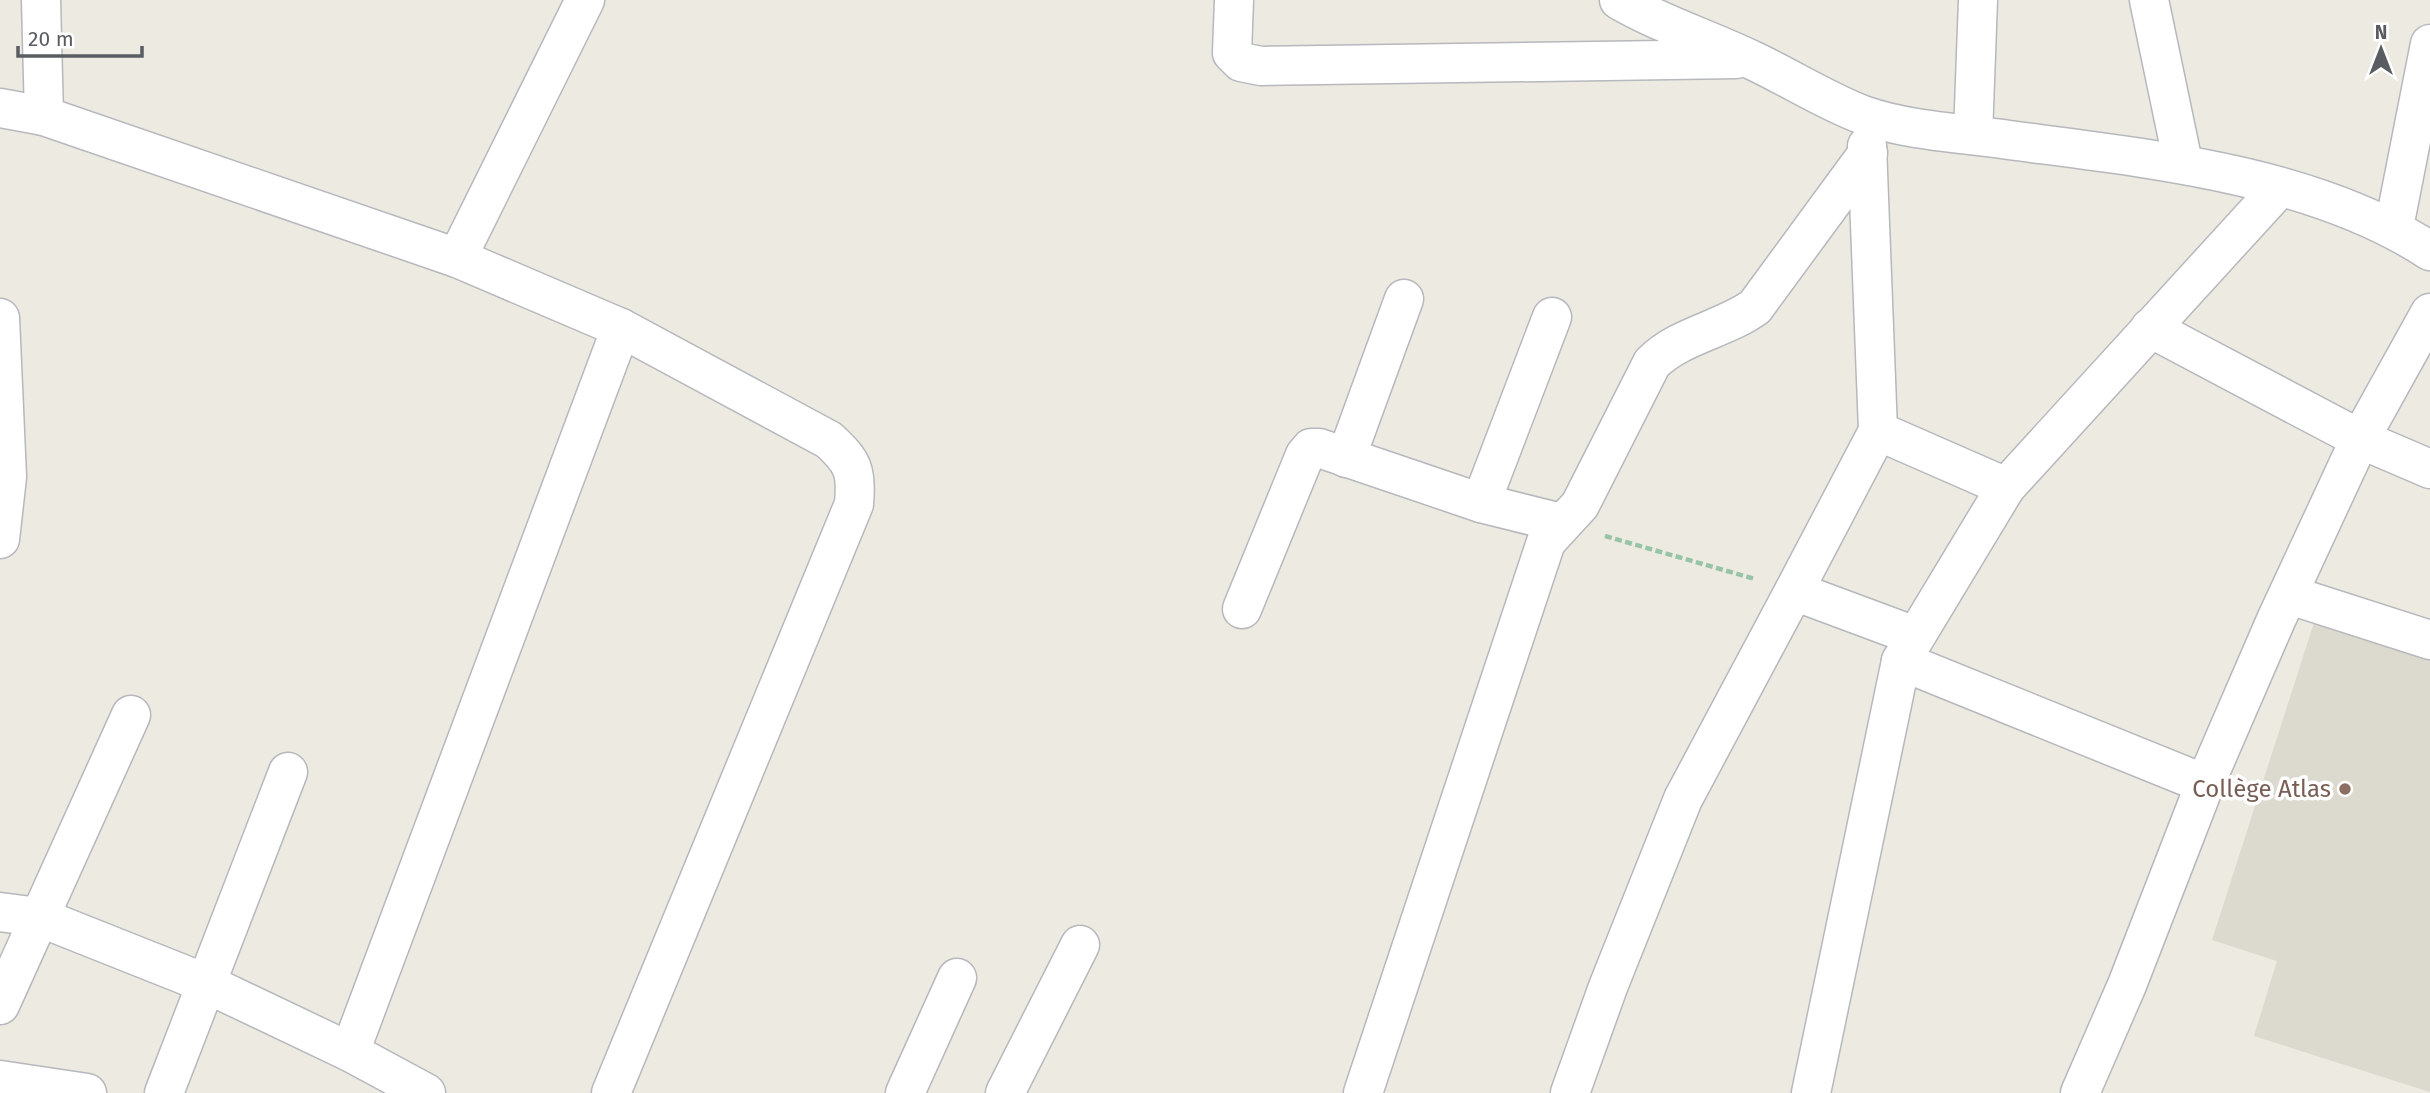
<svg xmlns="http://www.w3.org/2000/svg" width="2430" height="1093" font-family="'Fira Sans',sans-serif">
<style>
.education{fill:#dcd9cf}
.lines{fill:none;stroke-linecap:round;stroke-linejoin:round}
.minor-casing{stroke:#b6b8bd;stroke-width:41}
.path{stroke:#97c4a7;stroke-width:4.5;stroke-dasharray:7 3.5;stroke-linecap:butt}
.minor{stroke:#fff;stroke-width:38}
.education-dot{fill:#8d6e63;stroke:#fff;stroke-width:2.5}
.labels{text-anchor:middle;stroke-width:7;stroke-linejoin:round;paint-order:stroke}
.education-label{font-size:24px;fill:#785e54;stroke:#fff;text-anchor:end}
</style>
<rect width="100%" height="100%" fill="#eceae1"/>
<path class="education" d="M2320,604L2430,638V1092L2254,1036L2277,961L2212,940Z"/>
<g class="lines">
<g class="minor-casing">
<g id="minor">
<path d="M41,0L44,116"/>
<path d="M1234,0L1232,53L1241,62L1261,66L1736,59"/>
<path d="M1619,0C1662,25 1709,39 1754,61C1790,78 1826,101 1863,115C1908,131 1962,133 2009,140C2146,158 2312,174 2430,251"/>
<path d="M2149,0L2183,163"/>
<path d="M0,108L44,116L457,258L621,328L829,440C853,462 857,471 854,504L611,1093"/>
<path d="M1973,135L1978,0"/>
<path d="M1867,146L1878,431L2006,487"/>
<path d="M2394,227L2430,44"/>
<path d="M457,258L585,0"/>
<path d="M0,318L7,477L0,539"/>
<path d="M2150,328L2360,439L2430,469"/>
<path d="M1878,431L1794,591L1915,636"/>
<path d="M1346,458L1404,299"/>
<path d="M1481,503L1552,317"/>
<path d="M2290,595L2430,640"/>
<path d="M1242,609L1305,455L1311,448H1319L1481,503L1561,523"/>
<path d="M1901,661L2205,784"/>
<path d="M0,912L39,917L205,983L350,1052L426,1093"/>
<path d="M0,1005L131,715"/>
<path d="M350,1052L621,328"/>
<path d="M0,1080L87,1093"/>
<path d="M164,1093L288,772"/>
<path d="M905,1093L957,978"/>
<path d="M1005,1093L1080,945"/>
<path d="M1363,1093L1546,542L1580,505L1652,363C1680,335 1723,330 1755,307L1868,153"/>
<path d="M1570,1093L1608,987L1683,799L1794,591"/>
<path d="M1811,1093L1901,661L2006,487L2280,187"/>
<path d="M2080,1093L2127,985L2205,784L2276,620L2360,439L2430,313"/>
</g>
</g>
<path class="path" d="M1605,536L1755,579"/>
<use href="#minor" class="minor"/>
</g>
<circle class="education-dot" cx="2345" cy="789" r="7"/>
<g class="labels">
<g class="education-label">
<text x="2331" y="797">Collège Atlas</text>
</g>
</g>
<g transform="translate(2381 49)" stroke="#ffffff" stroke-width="5" paint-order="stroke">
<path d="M0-5L12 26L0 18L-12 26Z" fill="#595c61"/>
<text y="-10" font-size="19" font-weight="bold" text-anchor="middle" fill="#595c61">N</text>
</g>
<path d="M18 46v10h124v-10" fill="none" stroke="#595c61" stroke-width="3.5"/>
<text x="28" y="46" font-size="21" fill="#595c61" stroke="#ffffff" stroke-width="5" paint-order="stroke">20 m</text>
</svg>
